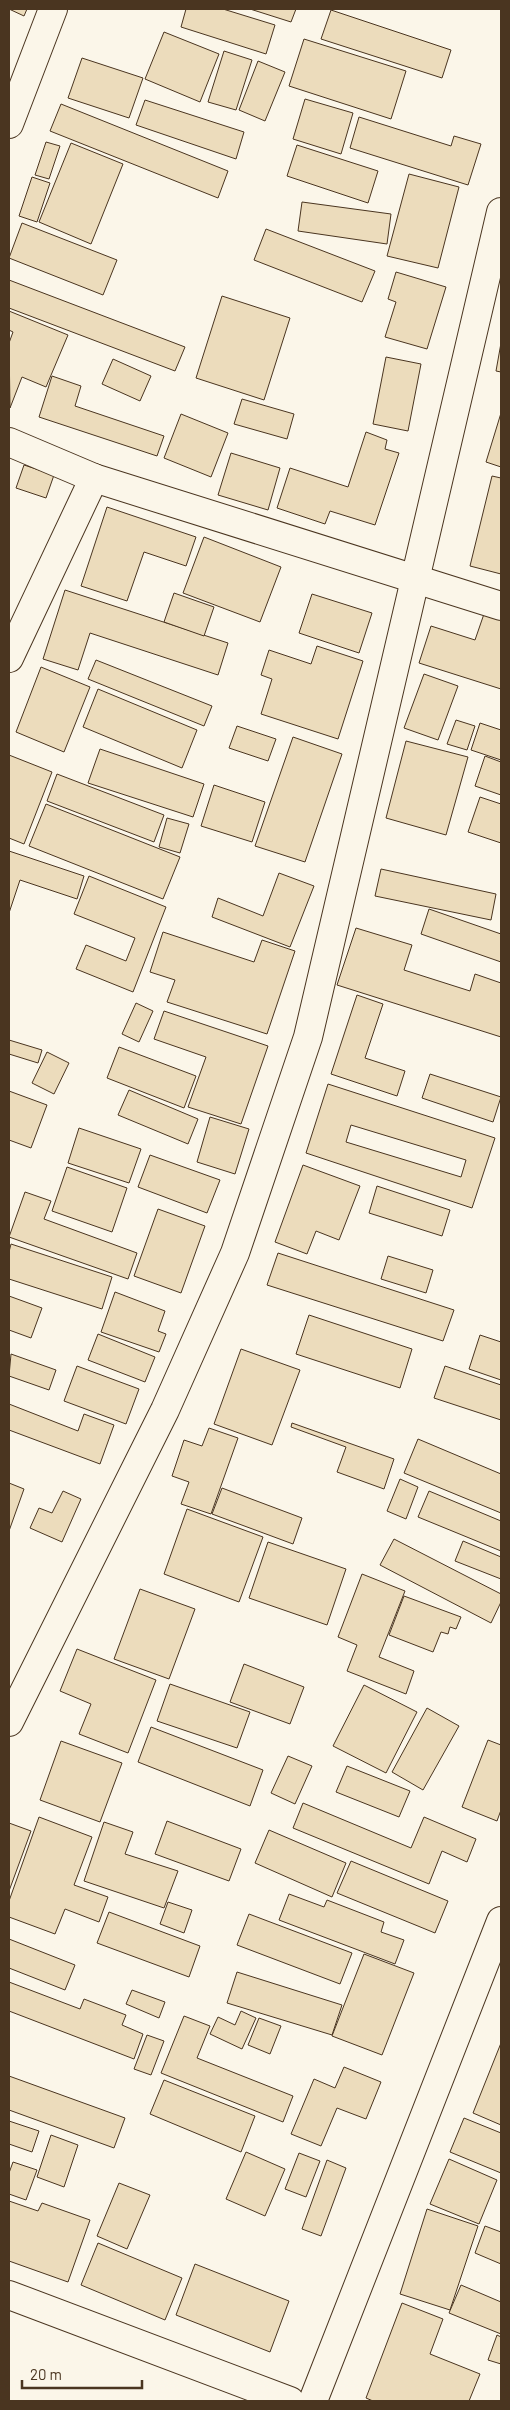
<svg xmlns="http://www.w3.org/2000/svg" width="510" height="2410" font-family="Barlow,sans-serif">
<style>
.building{fill:#ecdcbc;stroke:#4a3520;fill-rule:evenodd}
.lines{fill:none;stroke-linecap:round;stroke-linejoin:round}
.minor-casing{stroke:#4a3520;stroke-width:30}
.secondary-casing{stroke:#4a3520;stroke-width:30}
.minor{stroke:#fbf6e9;stroke-width:28}
.secondary{stroke:#fbf6e9;stroke-width:28}
</style>
<rect width="100%" height="100%" fill="#fbf6e9"/>
<g class="building">
<path d="M9,9H27L24,16Z"/>
<path d="M186,9H223L275,25L266,54L181,27Z"/>
<path d="M250,9H296L291,22Z"/>
<path d="M331,10L451,50L442,78L321,39Z"/>
<path d="M164,32L219,54L200,102L145,79Z"/>
<path d="M304,39L406,71L391,119L289,86Z"/>
<path d="M224,51L252,60L236,110L208,102Z"/>
<path d="M82,58L143,78L129,118L68,98Z"/>
<path d="M258,61L285,72L265,121L239,110Z"/>
<path d="M305,99L353,113L341,154L293,139Z"/>
<path d="M145,100L244,132L236,159L136,125Z"/>
<path d="M61,104L228,171L218,198L50,131Z"/>
<path d="M359,117L451,146L454,136L481,144L468,185L350,148Z"/>
<path d="M46,142L60,146L49,179L35,175Z"/>
<path d="M71,143L123,164L91,244L39,222Z"/>
<path d="M297,145L378,171L368,203L287,176Z"/>
<path d="M409,174L459,187L438,268L387,256Z"/>
<path d="M32,177L50,183L37,222L19,216Z"/>
<path d="M302,202L391,214L387,244L298,231Z"/>
<path d="M22,223L117,260L103,295L9,258Z"/>
<path d="M266,229L375,271L362,302L254,260Z"/>
<path d="M396,272L446,287L427,349L385,337L396,302L388,299Z"/>
<path d="M9,280L185,347L175,371L9,308Z"/>
<path d="M222,296L290,318L264,400L196,378Z"/>
<path d="M9,311L68,335L46,387L22,377L10,408L9,343L13,332L9,330Z"/>
<path d="M501,343V372L496,371Z"/>
<path d="M386,357L421,364L408,431L373,424Z"/>
<path d="M113,359L151,376L140,401L102,384Z"/>
<path d="M52,376L81,386L75,406L164,436L157,456L39,417Z"/>
<path d="M242,399L294,414L287,439L234,424Z"/>
<path d="M501,413V467L486,462Z"/>
<path d="M181,414L228,433L211,477L164,458Z"/>
<path d="M366,432L387,440L385,449L399,453L375,525L330,511L325,524L277,508L290,468L348,487Z"/>
<path d="M231,453L280,468L268,510L218,495Z"/>
<path d="M24,465L54,475L46,498L16,488Z"/>
<path d="M492,476L501,478V574L470,566Z"/>
<path d="M107,507L196,537L186,566L144,552L127,601L81,586Z"/>
<path d="M204,537L281,567L260,622L183,593Z"/>
<path d="M65,590L228,643L218,675L90,633L78,670L43,659Z"/>
<path d="M174,593L214,607L204,636L164,622Z"/>
<path d="M312,594L372,613L359,653L299,633Z"/>
<path d="M485,611L501,616V689L419,663L431,626L475,640Z"/>
<path d="M317,646L363,661L338,739L261,714L272,679L261,675L269,650L311,664Z"/>
<path d="M96,660L212,706L204,726L88,679Z"/>
<path d="M41,667L90,687L64,752L16,732Z"/>
<path d="M424,674L458,686L438,740L404,728Z"/>
<path d="M98,689L197,730L182,768L83,727Z"/>
<path d="M456,720L475,726L467,750L447,744Z"/>
<path d="M480,723L501,730V760L471,750Z"/>
<path d="M237,726L276,739L268,761L229,748Z"/>
<path d="M293,737L342,754L305,862L255,846Z"/>
<path d="M406,741L468,757L446,835L386,818Z"/>
<path d="M100,749L204,784L193,817L88,783Z"/>
<path d="M9,755L52,772L24,844L9,838Z"/>
<path d="M485,756L501,762V795L475,786Z"/>
<path d="M57,774L164,815L154,842L47,801Z"/>
<path d="M214,785L265,802L252,842L201,826Z"/>
<path d="M480,797L501,804V843L468,832Z"/>
<path d="M46,804L180,857L163,899L29,846Z"/>
<path d="M167,818L189,824L180,853L159,847Z"/>
<path d="M9,851L84,876L77,899L20,880L9,913Z"/>
<path d="M381,869L496,894L491,920L375,896Z"/>
<path d="M279,873L314,886L290,947L212,917L218,898L263,916Z"/>
<path d="M89,876L166,907L133,992L76,969L86,945L126,961L135,938L74,914Z"/>
<path d="M429,909L501,934V962L421,934Z"/>
<path d="M356,928L412,945L404,970L470,991L475,974L501,983V1037L337,985Z"/>
<path d="M163,932L254,962L262,940L295,951L267,1034L167,1002L175,980L150,972Z"/>
<path d="M357,995L383,1004L365,1058L405,1071L397,1096L331,1074Z"/>
<path d="M136,1003L153,1011L139,1042L122,1034Z"/>
<path d="M164,1011L268,1046L241,1124L188,1107L206,1057L154,1039Z"/>
<path d="M9,1040L42,1050L38,1063L9,1054Z"/>
<path d="M119,1047L196,1076L184,1108L107,1078Z"/>
<path d="M47,1052L69,1063L54,1094L32,1083Z"/>
<path d="M430,1074L501,1097L493,1122L422,1098Z"/>
<path d="M328,1084L495,1138L472,1208L306,1153ZM351,1125L466,1160L461,1177L346,1142Z"/>
<path d="M129,1090L198,1119L188,1144L118,1115Z"/>
<path d="M9,1091L47,1105L31,1148L9,1140Z"/>
<path d="M210,1117L249,1129L235,1174L197,1162Z"/>
<path d="M79,1128L141,1149L129,1183L68,1163Z"/>
<path d="M150,1155L220,1180L207,1213L138,1187Z"/>
<path d="M303,1165L360,1186L339,1240L316,1231L307,1254L275,1242Z"/>
<path d="M67,1167L127,1188L112,1232L52,1211Z"/>
<path d="M377,1186L450,1210L442,1236L369,1213Z"/>
<path d="M25,1192L51,1201L44,1219L137,1253L128,1279L9,1237Z"/>
<path d="M158,1209L205,1226L181,1293L134,1276Z"/>
<path d="M11,1244L112,1277L102,1309L9,1279V1252Z"/>
<path d="M278,1253L454,1310L443,1341L267,1285Z"/>
<path d="M388,1256L433,1270L426,1293L381,1279Z"/>
<path d="M115,1292L165,1311L158,1331L166,1334L159,1352L101,1332Z"/>
<path d="M9,1296L42,1308L31,1338L9,1330Z"/>
<path d="M309,1315L412,1349L400,1388L296,1354Z"/>
<path d="M98,1334L155,1357L145,1382L88,1360Z"/>
<path d="M480,1335L501,1342V1380L469,1369Z"/>
<path d="M241,1349L300,1370L272,1445L214,1424Z"/>
<path d="M11,1354L56,1370L49,1390L9,1376Z"/>
<path d="M77,1366L139,1389L126,1424L64,1401Z"/>
<path d="M445,1366L501,1385V1420L434,1398Z"/>
<path d="M9,1404L78,1431L84,1414L114,1425L100,1464L9,1430Z"/>
<path d="M292,1423L394,1459L384,1489L337,1472L346,1447L291,1427Z"/>
<path d="M209,1428L238,1438L211,1514L181,1504L189,1482L172,1476L184,1440L202,1446Z"/>
<path d="M418,1439L501,1474V1513L404,1473Z"/>
<path d="M400,1479L418,1487L406,1519L387,1511Z"/>
<path d="M9,1483L24,1489L9,1531Z"/>
<path d="M222,1488L302,1518L293,1544L212,1514Z"/>
<path d="M63,1491L81,1499L62,1542L30,1528L39,1508L52,1513Z"/>
<path d="M429,1491L501,1521V1551L418,1517Z"/>
<path d="M187,1509L263,1537L239,1602L164,1574Z"/>
<path d="M394,1539L501,1594V1602L491,1623L380,1565Z"/>
<path d="M463,1541L501,1557V1579L455,1561Z"/>
<path d="M268,1542L346,1569L327,1625L249,1598Z"/>
<path d="M362,1574L405,1591L379,1657L414,1671L406,1694L347,1671L357,1645L338,1637Z"/>
<path d="M140,1589L195,1609L169,1679L114,1659Z"/>
<path d="M404,1596L461,1617L456,1629L450,1627L448,1634L441,1632L433,1652L389,1635Z"/>
<path d="M77,1649L156,1680L128,1753L79,1734L91,1704L60,1691Z"/>
<path d="M244,1664L304,1687L290,1724L230,1702Z"/>
<path d="M170,1684L250,1712L237,1748L157,1721Z"/>
<path d="M364,1685L417,1712L386,1773L333,1746Z"/>
<path d="M427,1708L459,1726L423,1790L392,1772Z"/>
<path d="M151,1727L263,1770L250,1806L138,1762Z"/>
<path d="M488,1740L501,1745V1810L497,1821L462,1807Z"/>
<path d="M61,1741L122,1763L100,1822L40,1800Z"/>
<path d="M288,1756L312,1766L295,1804L271,1793Z"/>
<path d="M347,1766L410,1791L399,1817L336,1792Z"/>
<path d="M303,1803L411,1848L424,1817L476,1839L467,1862L442,1851L429,1884L293,1828Z"/>
<path d="M39,1817L92,1837L74,1885L108,1897L99,1922L65,1909L55,1934L9,1917V1901Z"/>
<path d="M167,1821L241,1849L229,1881L155,1854Z"/>
<path d="M104,1822L133,1832L125,1854L178,1871L164,1908L84,1881Z"/>
<path d="M9,1823L31,1831L9,1891Z"/>
<path d="M269,1830L346,1863L332,1897L255,1863Z"/>
<path d="M351,1861L448,1901L435,1933L337,1893Z"/>
<path d="M289,1894L324,1907L327,1900L384,1922L381,1932L404,1940L395,1964L279,1920Z"/>
<path d="M168,1902L192,1910L184,1933L160,1924Z"/>
<path d="M109,1912L200,1946L189,1977L97,1943Z"/>
<path d="M249,1914L352,1953L340,1984L237,1945Z"/>
<path d="M9,1939L75,1965L65,1990L9,1968Z"/>
<path d="M364,1954L414,1973L382,2055L332,2036Z"/>
<path d="M237,1972L342,2005L332,2035L227,2003Z"/>
<path d="M9,1982L80,2009L84,1999L126,2015L122,2025L143,2034L134,2059L9,2011Z"/>
<path d="M132,1990L165,2002L159,2018L126,2004Z"/>
<path d="M241,2011L256,2018L242,2049L210,2034L218,2017L235,2025Z"/>
<path d="M184,2016L210,2026L197,2058L293,2096L283,2122L161,2073Z"/>
<path d="M259,2018L281,2026L270,2054L248,2045Z"/>
<path d="M147,2035L164,2041L151,2075L134,2069Z"/>
<path d="M501,2043V2125L473,2113Z"/>
<path d="M344,2067L381,2082L366,2119L337,2108L321,2146L291,2134L314,2079L335,2088Z"/>
<path d="M9,2076L125,2118L114,2148L9,2110Z"/>
<path d="M164,2080L255,2116L241,2152L150,2114Z"/>
<path d="M464,2118L501,2133V2173L450,2152Z"/>
<path d="M9,2121L39,2131L32,2152L9,2144Z"/>
<path d="M51,2135L78,2145L64,2187L37,2177Z"/>
<path d="M246,2152L285,2169L265,2216L226,2199Z"/>
<path d="M299,2153L320,2161L306,2197L285,2189Z"/>
<path d="M449,2159L497,2180L479,2224L430,2204Z"/>
<path d="M327,2160L346,2168L321,2236L302,2229Z"/>
<path d="M13,2162L37,2170L26,2200L9,2194V2173Z"/>
<path d="M119,2183L150,2195L127,2249L97,2236Z"/>
<path d="M9,2201L38,2211L42,2203L90,2220L68,2282L9,2261Z"/>
<path d="M427,2209L478,2226L450,2310L400,2294Z"/>
<path d="M485,2226L501,2232V2264L475,2253Z"/>
<path d="M98,2243L182,2278L165,2320L81,2285Z"/>
<path d="M195,2264L289,2301L270,2352L176,2315Z"/>
<path d="M461,2285L501,2302V2334L449,2313Z"/>
<path d="M402,2303L443,2319L430,2354L480,2374L469,2401H373L366,2398Z"/>
<path d="M497,2335L501,2337V2364L488,2360Z"/>
</g>
<g class="lines">
<g class="minor-casing">
<g id="minor">
<path d="M9,124L53,9"/>
<path d="M9,442L94,478L501,606"/>
<path d="M9,658L94,478"/>
<path d="M313,2401L501,1921"/>
</g>
</g>
<g class="secondary-casing">
<g id="secondary">
<path d="M9,1722L165,1410L235,1253L308,1037L501,212"/>
<path d="M9,2295L290,2401"/>
</g>
</g>
<use href="#minor" class="minor"/>
<use href="#secondary" class="secondary"/>
</g>
<rect width="510" height="2410" fill="none" stroke="#4a3520" stroke-width="20"/>
<path d="M22 2380v8h120v-8" fill="none" stroke="#4a3520" stroke-width="2.5"/>
<text x="30" y="2380" font-size="15" fill="#4a3520" stroke="#fbf6e9" stroke-width="4" paint-order="stroke">20 m</text>
</svg>
